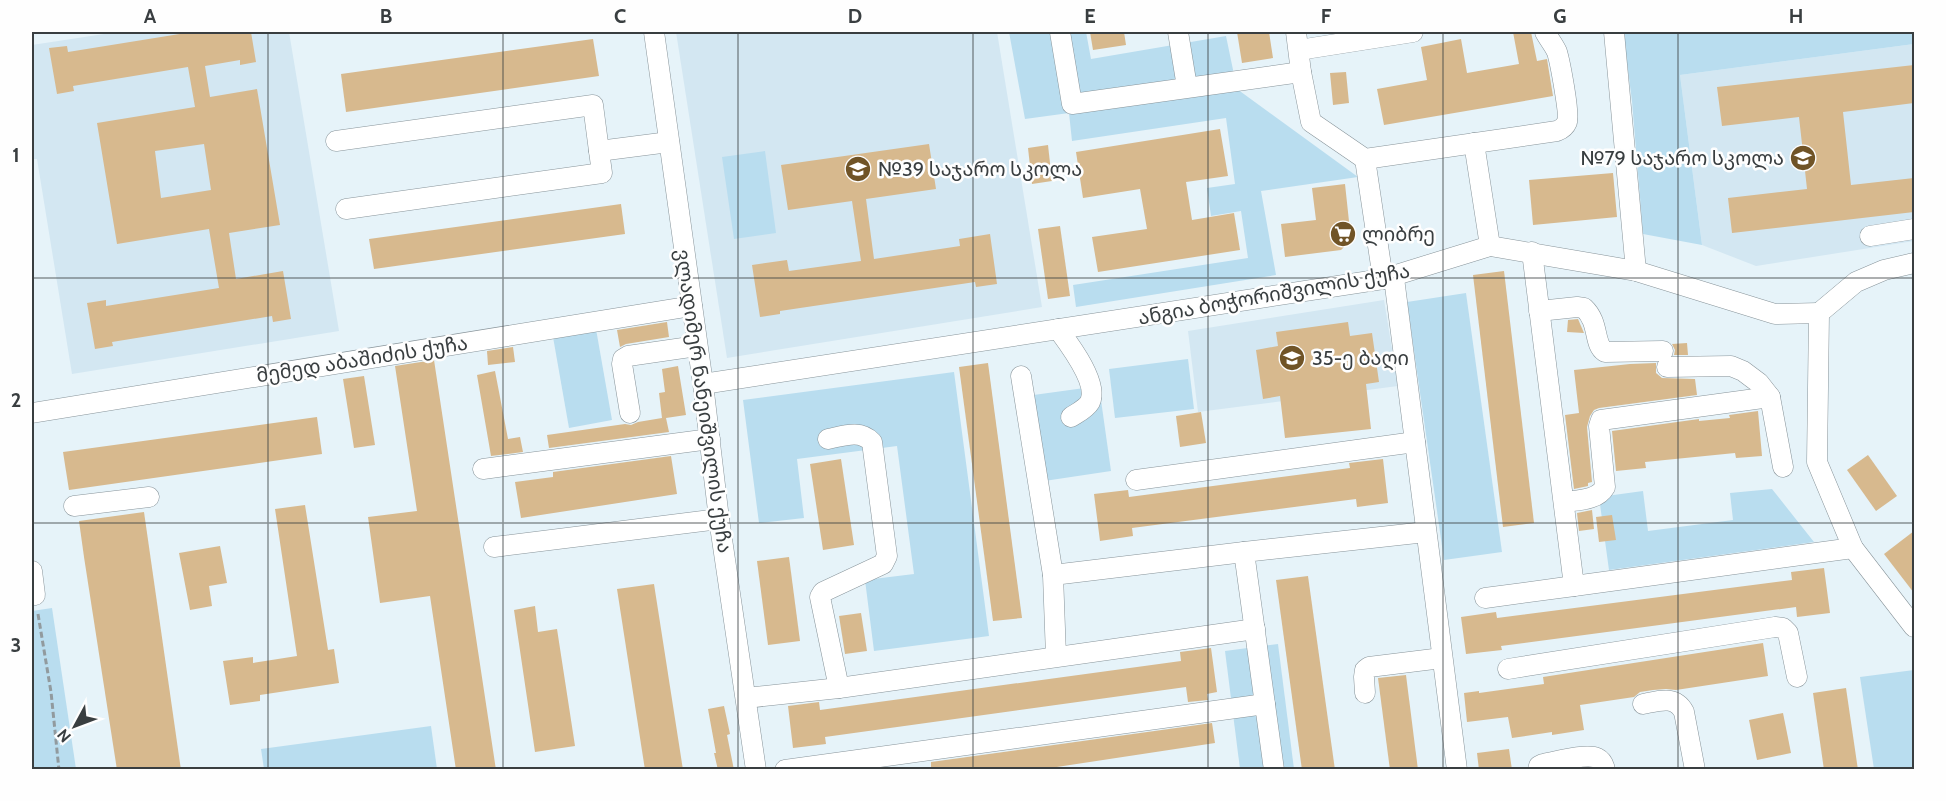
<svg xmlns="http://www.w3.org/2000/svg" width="1946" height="801" font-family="Cabin,'Noto Sans Georgian',sans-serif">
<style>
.built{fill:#d3e7f2}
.green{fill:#b9ddef}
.building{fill:#d7b98e;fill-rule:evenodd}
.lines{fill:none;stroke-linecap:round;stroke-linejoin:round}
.minor-casing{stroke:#88949a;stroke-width:21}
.path{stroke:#919a9e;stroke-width:3;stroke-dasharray:6 3;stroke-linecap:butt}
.minor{stroke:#fff;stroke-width:20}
.grid{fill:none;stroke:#393e40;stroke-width:1.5;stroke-opacity:0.55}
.labels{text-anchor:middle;stroke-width:5;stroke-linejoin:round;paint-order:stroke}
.poi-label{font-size:20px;fill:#393e40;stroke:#fefefe;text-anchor:start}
.street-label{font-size:20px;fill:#393e40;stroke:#fefefe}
.neatline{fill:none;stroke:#393e40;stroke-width:2}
.grid-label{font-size:20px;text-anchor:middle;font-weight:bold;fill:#393e40}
</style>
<rect width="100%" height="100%" fill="#e6f3f9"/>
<g class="built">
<path d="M117,32H289L339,331L72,374L37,159H32V45Z"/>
<path d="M676,32H997L1042,307L727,358Z"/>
<path d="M1914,44V241L1756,266L1702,245L1680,75Z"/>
<path d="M1384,300L1398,386L1198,412L1188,331Z"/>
</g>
<g class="green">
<path d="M1009,32H1086L1091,59L1226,36L1237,89L1358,177L1261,191L1276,275L1076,307L1073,285L1248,258L1241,211L1211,216L1207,188L1235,184L1226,118L1072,141L1069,113L1025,119Z"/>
<path d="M1623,32H1914V44L1680,75L1702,245L1643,234L1632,101Z"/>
<path d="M765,151L776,233L734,239L722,157Z"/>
<path d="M1466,293L1502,552L1444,560L1407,302Z"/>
<path d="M596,329L612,420L569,428L553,337Z"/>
<path d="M1188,359L1194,409L1115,418L1109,369Z"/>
<path d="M954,372L989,636L874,651L865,580L914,574L897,446L797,459L804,518L759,523L743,400Z"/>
<path d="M1099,386L1111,471L1031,483L1019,397Z"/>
<path d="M1772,489L1814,542L1609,570L1599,497L1643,491L1648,531L1733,520L1730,493Z"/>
<path d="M52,608L76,769H32V611Z"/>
<path d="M1278,644L1294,769H1240L1225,651Z"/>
<path d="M1914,670V769H1874L1860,677Z"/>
<path d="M431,726L437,769H264L261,749Z"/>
</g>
<g class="building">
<path d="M192,32H251L256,62L240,65V60L205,66L210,97L257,89L280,225L229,233L236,279L283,271L291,319L273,322L272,316L112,342L113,346L95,349L87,303L106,300V306L219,288L209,229L117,244L97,123L195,107L188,67L73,86L74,91L57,94L49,48L67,46L68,52ZM204,144L211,190L161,198L155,151Z"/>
<path d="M1090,32H1124L1126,45L1093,50Z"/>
<path d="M1237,32H1269L1273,58L1242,63Z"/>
<path d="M1513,32H1531L1537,61L1547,59L1553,96L1384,125L1377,89L1427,80L1421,47L1461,39L1467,73L1519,64Z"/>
<path d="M593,39L599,76L346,112L341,74Z"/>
<path d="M1914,65V103L1843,112L1851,185L1914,178V212L1732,233L1728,198L1807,189L1799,117L1722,126L1717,87Z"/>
<path d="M1346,72L1349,103L1333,105L1330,73Z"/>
<path d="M1220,129L1228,176L1186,182L1192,220L1234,213L1240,250L1098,272L1092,237L1147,229L1140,189L1083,198L1076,152Z"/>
<path d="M929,144L936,189L866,199L874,259L960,246L959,239L990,234L997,284L976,287L975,282L780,311V314L760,317L752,265L787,260L789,271L861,261L852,201L788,210L781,165Z"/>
<path d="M1048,145L1052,181L1032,184L1028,148Z"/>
<path d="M1613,173L1617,217L1533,225L1529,180Z"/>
<path d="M1345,184L1351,240L1341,250L1285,257L1281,224L1316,220L1312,188Z"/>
<path d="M621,204L625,234L374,269L369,239Z"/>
<path d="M1060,226L1070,296L1048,299L1038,229Z"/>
<path d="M1504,271L1534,523L1503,527L1473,275Z"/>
<path d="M1578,319L1584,333L1567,332L1568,320Z"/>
<path d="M667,322L669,337L626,344L620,347L617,330Z"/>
<path d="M1348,322L1350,336L1372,333L1379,382L1366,384L1371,429L1285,438L1280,396L1263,399L1256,350L1278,346L1276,332Z"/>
<path d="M1687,343L1688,355H1674L1675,350L1672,344Z"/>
<path d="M513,347L515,362L488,365L487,351Z"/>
<path d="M434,360L496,770H456L430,596L380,603L368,517L417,511L395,366Z"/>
<path d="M988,363L1022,618L993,621L959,367Z"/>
<path d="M1656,363V373L1662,378L1695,379L1697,395L1599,408L1594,410L1590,416L1587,427L1592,482L1588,483V486L1574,489L1565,415L1579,413L1574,370L1630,364Z"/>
<path d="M678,366L686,415L666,418L669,432L549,448L547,435L625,424L631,425L638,422L662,418L659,393L665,392L662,369Z"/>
<path d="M495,371L508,439L520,437L523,452L491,456L477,375Z"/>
<path d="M364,376L375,445L354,448L343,379Z"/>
<path d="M1758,411L1762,456L1736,458L1735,453L1645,462L1646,468L1616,471L1612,431L1699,419V421L1730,418L1729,415Z"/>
<path d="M1201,412L1206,443L1180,447L1176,416Z"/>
<path d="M317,417L322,454L69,490L63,452Z"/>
<path d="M1868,455L1897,496L1876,511L1847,470Z"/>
<path d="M671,456L677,494L521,518L515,482L553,477V472Z"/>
<path d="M841,459L854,545L823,550L810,464Z"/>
<path d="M1383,459L1388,503L1357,507L1356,499L1132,528L1133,536L1100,541L1094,494L1128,490L1129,497L1350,468L1349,463Z"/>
<path d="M305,505L328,650L334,649L339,683L260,695V701L230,705L223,661L253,657V663L297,656L275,509Z"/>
<path d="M1592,510L1594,529L1579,531L1577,513Z"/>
<path d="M144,512L181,770H117L84,557L79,521Z"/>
<path d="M1612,515L1616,540L1599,542L1596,517Z"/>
<path d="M1914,531V593L1884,554Z"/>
<path d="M220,546L227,583L209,586L212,606L190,610L179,553Z"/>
<path d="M789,557L800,641L768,645L757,561Z"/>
<path d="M1824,568L1830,613L1797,617L1796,607L1501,646L1502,650L1466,654L1461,617L1496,612L1497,618L1792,580L1791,572Z"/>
<path d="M1308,576L1335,770H1302L1276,580Z"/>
<path d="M654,584L683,770H645L617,589Z"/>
<path d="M535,606L538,632L557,629L575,746L535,752L514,610Z"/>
<path d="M861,613L867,651L845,654L839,616Z"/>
<path d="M1763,643L1768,676L1676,690L1666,689L1653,690L1640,692L1634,697L1580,705L1584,730L1552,735V732L1512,738L1508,717L1467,722L1464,693L1479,691V693L1544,684L1543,677Z"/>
<path d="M1211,648L1217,692L1207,694L1208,700L1188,702L1186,687L825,737L826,744L793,748L788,706L819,702L820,710L1181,661L1180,652Z"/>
<path d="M1406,675L1418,770H1390L1378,678Z"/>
<path d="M1846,688L1858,770H1824L1813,693Z"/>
<path d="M724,706L730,734L727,735L734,770H718L714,753H716L708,709Z"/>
<path d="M1783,713L1791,753L1757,760L1749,720Z"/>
<path d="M1212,723L1215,743L1037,770H931V762Z"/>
<path d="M1509,749L1512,770H1479L1477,753Z"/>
</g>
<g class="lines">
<g class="minor-casing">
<g id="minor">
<path d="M654,32L703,384L719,519L756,770"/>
<path d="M1060,32L1072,104L1301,72"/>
<path d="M1178,32L1187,87"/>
<path d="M1296,32L1301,72L1311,122L1365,159L1557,131C1562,129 1565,127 1567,122C1570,114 1560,62 1557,52C1554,45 1548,38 1545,32"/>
<path d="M1614,32L1636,271"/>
<path d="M1299,50L1413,32"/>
<path d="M336,141L593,105L599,151"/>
<path d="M1474,143L1490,246"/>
<path d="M1365,159L1383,279"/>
<path d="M346,209L602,173L599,151L669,142"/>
<path d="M1870,236L1914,229"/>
<path d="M1532,252L1574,586L1853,548"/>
<path d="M1394,278L1457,770"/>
<path d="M1539,311L1577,307L1584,308C1600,323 1593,344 1605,352L1663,351"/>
<path d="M1819,313L1817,462L1853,548L1914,627"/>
<path d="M1819,313L1856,282L1884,270L1914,263"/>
<path d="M1058,329C1069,344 1099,383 1090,402C1086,409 1077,413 1071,417"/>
<path d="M1667,367L1731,366L1743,371L1759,383L1770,397L1783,467"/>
<path d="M1021,376L1053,575"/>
<path d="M703,384L1383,279L1490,246L1636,271L1775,314L1819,313"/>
<path d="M32,413L692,306"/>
<path d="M630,413L622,364L623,359L628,356L697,346"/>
<path d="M828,439C843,436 860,429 872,442L887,556L883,564L823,592L820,597L839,688"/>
<path d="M483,469L710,439"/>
<path d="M1136,480L1415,442"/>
<path d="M1564,502C1577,500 1597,501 1605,487L1599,426L1601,420L1770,397"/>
<path d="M74,506L149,497"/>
<path d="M494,547L719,519"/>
<path d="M32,571L35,595"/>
<path d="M1485,598L1574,586"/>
<path d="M1056,656L1053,575L1244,552"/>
<path d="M1508,669L1775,627L1783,628L1788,633L1797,677"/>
<path d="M1365,693L1364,677L1365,670L1369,667L1442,658"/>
<path d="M746,698L839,688L1255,629"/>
<path d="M1643,704C1659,701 1675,695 1684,712L1695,770"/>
<path d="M785,770L1265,704"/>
<path d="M1274,770L1244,552L1426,532"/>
<path d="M1538,770L1539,766L1543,764C1555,762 1586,753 1597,758C1601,760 1604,765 1605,770"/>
</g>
</g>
<path class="path" d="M38,614L51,692L59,770"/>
<use href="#minor" class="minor"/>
</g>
<path class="grid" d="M268,32V770M503,32V770M738,32V770M973,32V770M1208,32V770M1443,32V770M1678,32V770M32,278H1914M32,523H1914"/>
<defs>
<g id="school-disc" transform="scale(1.35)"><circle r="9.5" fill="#705427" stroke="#fefefe"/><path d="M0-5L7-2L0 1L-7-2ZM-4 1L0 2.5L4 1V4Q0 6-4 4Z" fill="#fff"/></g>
<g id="supermarket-disc" transform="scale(1.35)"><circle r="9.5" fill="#705427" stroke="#fefefe"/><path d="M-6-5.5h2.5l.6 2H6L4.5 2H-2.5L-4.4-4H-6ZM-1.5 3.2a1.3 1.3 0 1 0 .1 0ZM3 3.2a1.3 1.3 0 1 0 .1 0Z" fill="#fff"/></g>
</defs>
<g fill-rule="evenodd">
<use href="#school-disc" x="1803" y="158"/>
<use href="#school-disc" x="858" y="169"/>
<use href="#supermarket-disc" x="1343" y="234"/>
<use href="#school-disc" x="1292" y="358"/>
</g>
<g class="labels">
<g class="poi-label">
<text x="1784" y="165" text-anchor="end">№79 საჯარო სკოლა</text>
<text x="878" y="176">№39 საჯარო სკოლა</text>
<text x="1362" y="241">ლიბრე</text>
<text x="1312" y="365">35-ე ბაღი</text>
</g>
<g class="street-label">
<text transform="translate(1274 294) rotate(-10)" y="7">ანგია ბოჭორიშვილის ქუჩა</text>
<text transform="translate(362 359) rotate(-9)" y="7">მემედ აბაშიძის ქუჩა</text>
<text transform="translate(704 401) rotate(82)" y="7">ვლადიმერ ნანეიშვილის ქუჩა</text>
</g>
</g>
<rect width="1946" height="801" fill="none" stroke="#fefefe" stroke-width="66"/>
<g transform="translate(75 726) rotate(229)" stroke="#fefefe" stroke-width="4.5" paint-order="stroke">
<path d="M0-4.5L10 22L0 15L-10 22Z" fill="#393e40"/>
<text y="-9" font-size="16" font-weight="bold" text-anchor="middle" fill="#393e40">N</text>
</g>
<rect x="33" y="33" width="1880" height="735" class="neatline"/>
<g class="grid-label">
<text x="150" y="23">A</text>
<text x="386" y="23">B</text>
<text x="620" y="23">C</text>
<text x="855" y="23">D</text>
<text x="1090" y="23">E</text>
<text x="1326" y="23">F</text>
<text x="1560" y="23">G</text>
<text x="1796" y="23">H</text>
<text x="16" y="162">1</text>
<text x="16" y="407">2</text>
<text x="16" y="652">3</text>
</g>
</svg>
